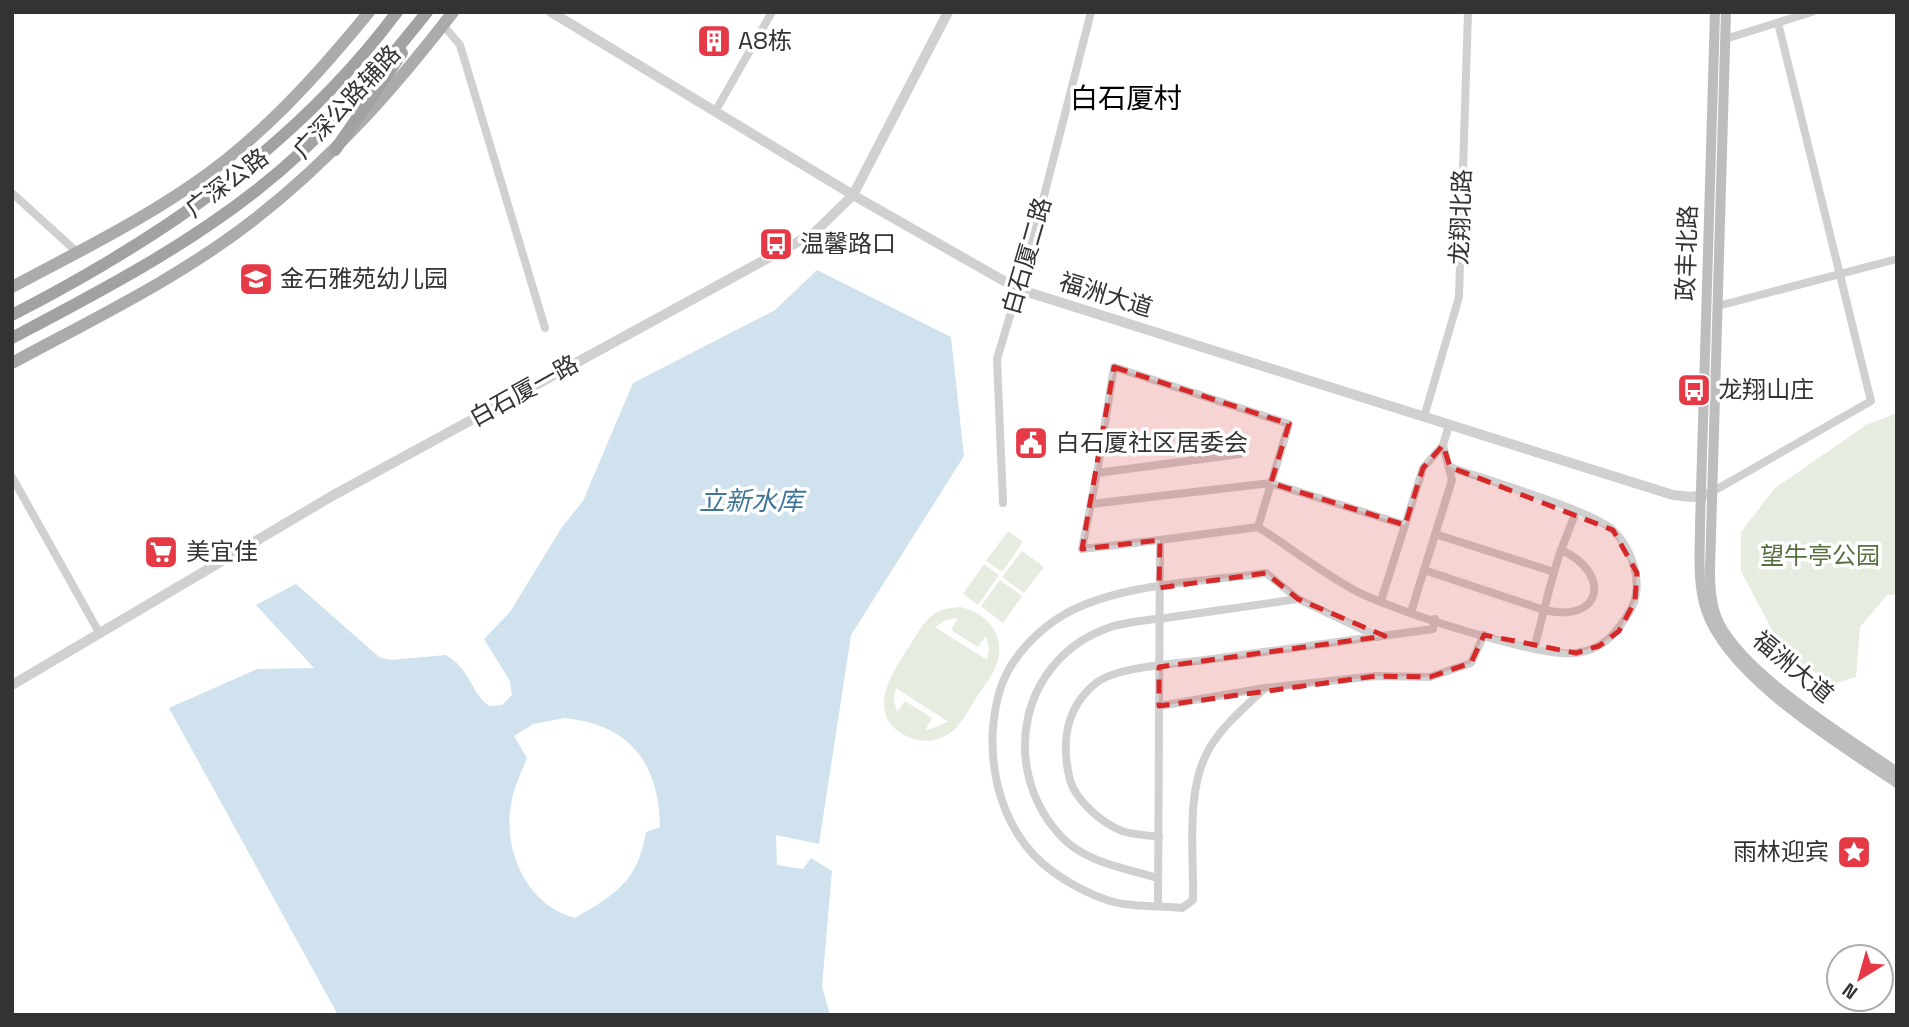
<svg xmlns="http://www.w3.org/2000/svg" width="1909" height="1027" font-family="'Space Grotesk','Noto Sans SC',sans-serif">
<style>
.green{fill:#e6ecdf;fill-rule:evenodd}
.water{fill:#cfe2ee;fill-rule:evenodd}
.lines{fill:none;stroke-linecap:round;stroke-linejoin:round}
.minor{stroke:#d0d0d0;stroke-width:8}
.tertiary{stroke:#d0d0d0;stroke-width:10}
.secondary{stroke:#bdbdbd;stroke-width:10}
.primary{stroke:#ababab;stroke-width:12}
.trunk{stroke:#a2a2a2;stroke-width:12}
.marked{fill:#d62828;fill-opacity:0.2;stroke:#d62828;stroke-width:5;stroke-dasharray:14 9;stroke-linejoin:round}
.labels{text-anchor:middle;stroke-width:7;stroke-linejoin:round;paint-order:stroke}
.poi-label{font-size:24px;fill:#333;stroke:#fff;text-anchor:start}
.street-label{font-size:24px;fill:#333;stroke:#fff}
.park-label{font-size:24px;fill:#56703f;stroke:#fff}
.water-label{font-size:26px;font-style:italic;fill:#3f7597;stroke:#fff}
.quarter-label{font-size:28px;fill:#000;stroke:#fff}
</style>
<rect width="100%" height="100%" fill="#fff"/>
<g class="green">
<path d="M1897,413V594L1887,595L1860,627L1856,677L1833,684L1784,653L1741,571V532L1775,488L1866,425Z"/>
<path d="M1008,531L1023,542L1002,572L986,561Z"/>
<path d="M1022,551L1044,567L1024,593L1002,577Z"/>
<path d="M984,564L999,575L978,605L963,594Z"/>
<path d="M1000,580L1022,596L1003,623L981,606Z"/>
<path d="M960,607C987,612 1008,637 996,666C992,677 983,687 976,698C968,711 960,727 947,735C934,743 918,742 906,736C865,714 891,675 908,648C916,637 922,622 934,614C942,609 950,608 960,607ZM958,618L951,630L978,647L986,636L989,648L987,660L935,627L946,620ZM896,688L947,721L948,722L925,731L932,718L905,701L897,712L894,700Z"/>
</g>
<path class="water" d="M817,270L951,337L964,456L851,635L819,844L776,835L777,865L803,869L811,858L832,871L822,986L830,1015H338L169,708L257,669L314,668L256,605L296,584L379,657L390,660L446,655C473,672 468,689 489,706L502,705L512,695L510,681L484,639L510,612L562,527L583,501L633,383L775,310ZM565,718C630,725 659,763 660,827L646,832C638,881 615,895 575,918C527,906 503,851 511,805C513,789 521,773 527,758L514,736L533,724Z"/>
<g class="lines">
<g class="minor">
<path d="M443,25L460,45L545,328"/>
<path d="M1725,39L1812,12"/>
<path d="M715,112L772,12"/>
<path d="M12,193L77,252"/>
<path d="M1718,306L1897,259"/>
<path d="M1424,417L1459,297L1468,12"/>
<path d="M1097,473L1082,549L1160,540"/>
<path d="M12,477L100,634"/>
<path d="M1712,492L1871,401L1778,23"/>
<path d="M1003,503L997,359L1033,239L1091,12"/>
<path d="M1091,504L1271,483L1405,525"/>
<path d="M1258,527C1291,548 1322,573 1356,591C1392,610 1539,658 1576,653C1603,650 1618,632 1631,609C1644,584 1633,551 1614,531C1594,511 1483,479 1450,467"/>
<path d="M1435,534L1554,572"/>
<path d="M1561,550L1576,512"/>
<path d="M1424,570L1544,610C1604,624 1611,572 1561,550C1550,582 1543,616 1534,649"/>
<path d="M1381,601L1423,468L1443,445"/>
<path d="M1411,612L1452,480L1443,445L1449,425"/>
<path d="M1265,688C1245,707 1223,725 1209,749C1185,791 1194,852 1193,900L1182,908C1163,906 1143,907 1124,904C1101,901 1071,885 1052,871C996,831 980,746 1002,684C1013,655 1039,629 1065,614C1120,583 1204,582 1266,573L1298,599L1378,637"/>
<path d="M1159,706L1265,688L1376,676L1430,677L1471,663L1484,635"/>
<path d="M1159,837C1148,835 1133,835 1122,831C1102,823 1076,801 1070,780C1061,744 1065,708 1096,683C1118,666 1177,664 1205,660C1281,650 1357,639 1433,629L1435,619"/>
<path d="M1158,878C1124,868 1082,862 1058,833C999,765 1021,659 1108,628C1128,621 1151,620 1172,617C1214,611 1256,605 1298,599"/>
<path d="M1158,905L1160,540L1258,527L1289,424L1114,367L1097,473L1240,454"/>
</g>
<g class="tertiary">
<path d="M551,12L853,195L1018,289L1673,495L1692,497L1706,494"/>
<path d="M12,685L332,496L814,233L853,195L948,12"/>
</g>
<g class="secondary">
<path d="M1715,12L1700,525C1700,553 1697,583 1706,610C1728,677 1839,744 1897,783"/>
<path d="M1726,12L1710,570C1710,588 1711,606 1719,623C1746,676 1846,737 1897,772"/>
</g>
<g class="primary">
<path d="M12,287C72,255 133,225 189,187C259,140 316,77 369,12"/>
<path d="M12,363C93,319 177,279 251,222C329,162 393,90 453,12"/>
</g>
<g class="trunk">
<path d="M335,150L402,53"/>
<path d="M12,315C160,239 296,147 397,12"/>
<path d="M12,338C97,293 182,249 258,189C322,139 376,76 427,12"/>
</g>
</g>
<path class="marked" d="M1114,367L1289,424L1271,483L1405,525L1423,468L1443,445L1450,467L1613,530L1637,573L1635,601L1619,631L1599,646L1576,653L1484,635L1471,663L1430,677L1376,676L1159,706V667L1385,636L1298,599L1266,573L1159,588L1160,540L1082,549Z"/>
<defs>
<g id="building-square" transform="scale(1.75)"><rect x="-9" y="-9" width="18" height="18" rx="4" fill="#e63946" stroke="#fff"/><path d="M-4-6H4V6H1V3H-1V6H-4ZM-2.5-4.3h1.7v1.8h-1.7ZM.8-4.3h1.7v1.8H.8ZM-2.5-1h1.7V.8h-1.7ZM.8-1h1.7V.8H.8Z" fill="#fff"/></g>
<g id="bus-square" transform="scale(1.75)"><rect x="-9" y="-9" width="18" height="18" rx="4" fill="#e63946" stroke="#fff"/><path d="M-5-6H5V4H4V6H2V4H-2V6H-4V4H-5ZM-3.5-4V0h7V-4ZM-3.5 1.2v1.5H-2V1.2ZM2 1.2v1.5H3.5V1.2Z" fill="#fff"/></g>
<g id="school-square" transform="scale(1.75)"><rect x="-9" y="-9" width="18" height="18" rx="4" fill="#e63946" stroke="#fff"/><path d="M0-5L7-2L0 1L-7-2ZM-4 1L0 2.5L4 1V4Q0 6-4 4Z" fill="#fff"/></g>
<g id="civic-square" transform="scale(1.75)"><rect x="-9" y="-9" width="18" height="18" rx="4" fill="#e63946" stroke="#fff"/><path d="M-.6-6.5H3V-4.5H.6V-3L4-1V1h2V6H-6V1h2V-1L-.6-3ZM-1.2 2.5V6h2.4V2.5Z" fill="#fff"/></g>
<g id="supermarket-square" transform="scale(1.75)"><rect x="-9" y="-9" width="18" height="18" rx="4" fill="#e63946" stroke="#fff"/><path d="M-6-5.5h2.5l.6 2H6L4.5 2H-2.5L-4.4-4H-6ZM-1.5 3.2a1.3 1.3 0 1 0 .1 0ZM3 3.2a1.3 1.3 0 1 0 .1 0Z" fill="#fff"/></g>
<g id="sight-square" transform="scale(1.75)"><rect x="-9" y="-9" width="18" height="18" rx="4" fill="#e63946" stroke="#fff"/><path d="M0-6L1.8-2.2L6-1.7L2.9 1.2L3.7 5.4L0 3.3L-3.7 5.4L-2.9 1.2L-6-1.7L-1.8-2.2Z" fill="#fff"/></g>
</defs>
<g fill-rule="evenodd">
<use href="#building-square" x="714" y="41"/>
<use href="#bus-square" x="776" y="244"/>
<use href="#school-square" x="256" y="279"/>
<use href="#bus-square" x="1694" y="390"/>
<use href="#civic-square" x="1031" y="443"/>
<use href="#supermarket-square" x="161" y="552"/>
<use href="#sight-square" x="1854" y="852"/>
</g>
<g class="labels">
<g class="poi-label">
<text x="738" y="49">A8栋</text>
<text x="800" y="252">温馨路口</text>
<text x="280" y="287">金石雅苑幼儿园</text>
<text x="1718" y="398">龙翔山庄</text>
<text x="1056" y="451">白石厦社区居委会</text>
<text x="186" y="560">美宜佳</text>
<text x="1829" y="860" text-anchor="end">雨林迎宾</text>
</g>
<g class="street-label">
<text transform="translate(347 102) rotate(-47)" y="8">广深公路辅路</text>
<text transform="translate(227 183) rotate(-37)" y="8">广深公路</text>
<text transform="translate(1461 217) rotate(-88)" y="8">龙翔北路</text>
<text transform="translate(1687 253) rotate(-88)" y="8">政丰北路</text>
<text transform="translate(1027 256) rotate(-74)" y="8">白石厦二路</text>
<text transform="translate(1106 295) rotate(17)" y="8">福洲大道</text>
<text transform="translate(524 391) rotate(-29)" y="8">白石厦一路</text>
<text transform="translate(1793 667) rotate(40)" y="8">福洲大道</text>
</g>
<g class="park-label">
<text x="1820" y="564">望牛亭公园</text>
</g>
<g class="water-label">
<text x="751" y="510">立新水库</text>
</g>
<g class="quarter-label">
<text x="1126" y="108">白石厦村</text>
</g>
</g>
<rect width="1909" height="1027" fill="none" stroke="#333333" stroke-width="28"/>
<g transform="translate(1860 978) rotate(217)"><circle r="33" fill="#ffffff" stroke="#adadad" stroke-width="2"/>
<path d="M0-5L12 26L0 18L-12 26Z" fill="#e63946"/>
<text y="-10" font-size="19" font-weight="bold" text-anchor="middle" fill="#333333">N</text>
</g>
</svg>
